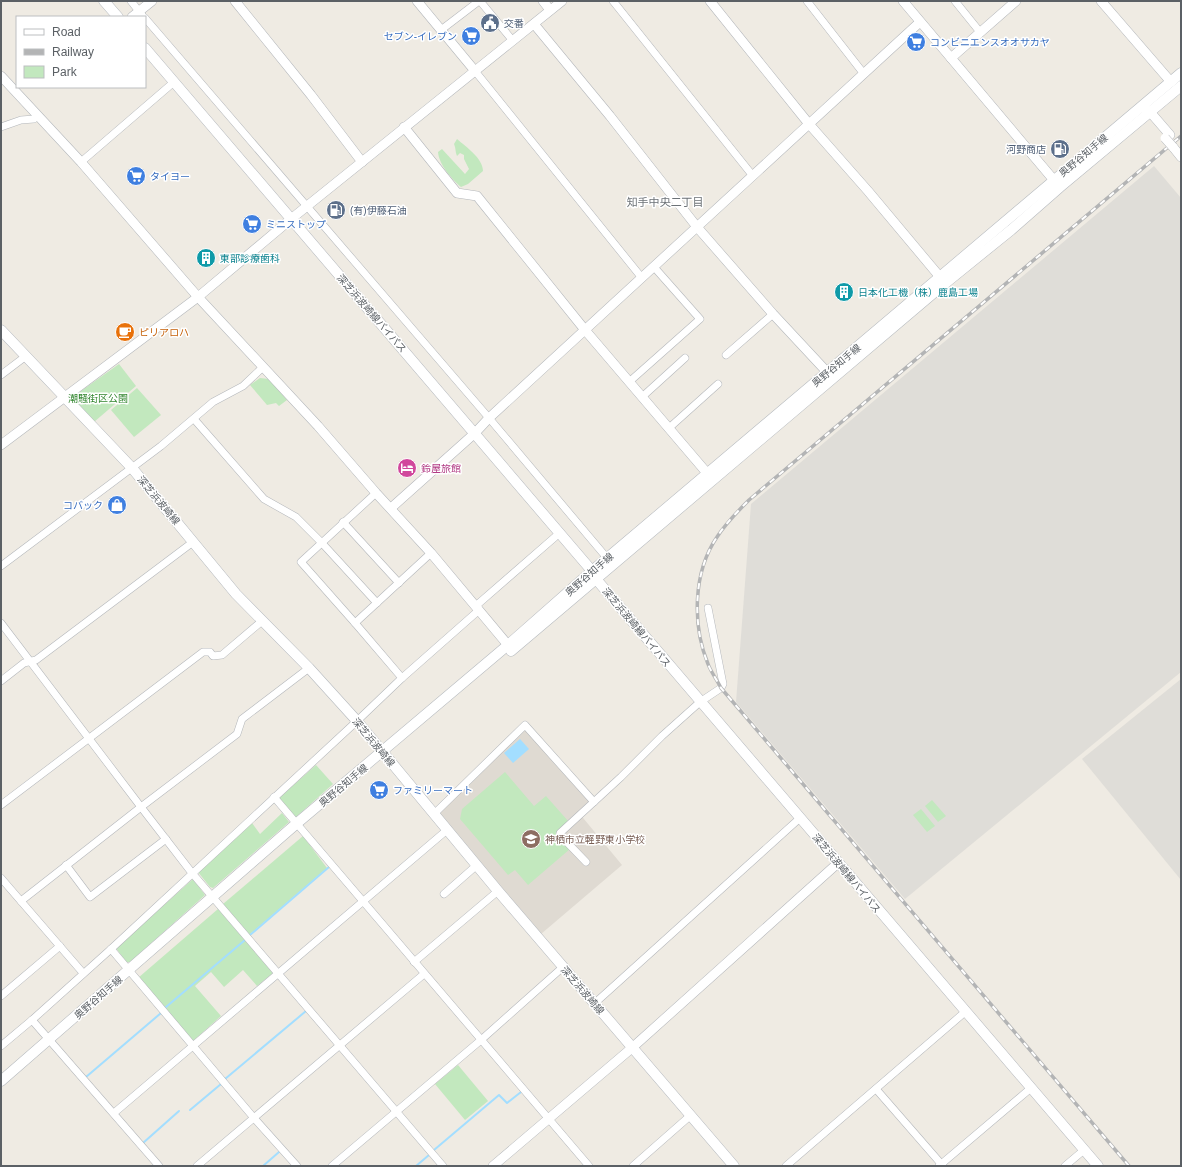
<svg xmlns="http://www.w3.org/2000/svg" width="1182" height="1167" font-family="Arial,'Noto Sans JP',sans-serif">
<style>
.industrial{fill:#dfddd8}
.education{fill:#dfdad2}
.green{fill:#c2e8be}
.water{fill:#a3deff}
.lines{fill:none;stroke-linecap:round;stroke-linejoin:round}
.stream{stroke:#a3deff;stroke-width:2}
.minor-casing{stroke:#b4b7bb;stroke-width:8}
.tertiary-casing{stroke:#b4b7bb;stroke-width:10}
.secondary-casing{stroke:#b5b9be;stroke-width:11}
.minor{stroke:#fff;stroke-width:7}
.tertiary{stroke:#fff;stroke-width:9}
.secondary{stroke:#fff;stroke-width:10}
.rail-casing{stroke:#b3b4b5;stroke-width:3.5}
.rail{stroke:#fff;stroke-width:2;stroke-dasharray:6;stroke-linecap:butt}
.tertiary-bridge-casing{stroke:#b4b7bb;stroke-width:10;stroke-linecap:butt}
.tertiary-bridge{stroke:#fff;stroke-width:9}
.labels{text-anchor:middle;stroke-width:3;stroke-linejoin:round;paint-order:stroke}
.service-label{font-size:10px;fill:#4e5e75;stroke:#fff;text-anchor:start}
.shop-label{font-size:10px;fill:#366cbe;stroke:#fff;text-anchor:start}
.street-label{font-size:10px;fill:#5b6065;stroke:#fff}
.culture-label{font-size:10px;fill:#0d838f;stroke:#fff;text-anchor:start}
.food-label{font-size:10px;fill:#c56008;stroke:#fff;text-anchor:start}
.park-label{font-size:10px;fill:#338730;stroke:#fff}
.hotel-label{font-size:10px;fill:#b23c85;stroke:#fff;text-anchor:start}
.education-label{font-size:10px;fill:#785e54;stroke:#fff;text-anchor:start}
.neighbourhood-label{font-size:11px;fill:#6c7277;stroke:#fff}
</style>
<rect width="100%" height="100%" fill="#efebe3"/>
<g class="industrial">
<path d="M1154,166L1181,198V672L905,899L736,702L751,504Z"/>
<path d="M1181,679V880L1082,759Z"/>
</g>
<path class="education" d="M524,728L591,802L579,813L622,865L541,934L438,813Z"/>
<g class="green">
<path d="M457,139C466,147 483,158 483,171L468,184L461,187C452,179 439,165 438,152L442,149L465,174L469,169L464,159V155L460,153L457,156C455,152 456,148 454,144Z"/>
<path d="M119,364L136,386L94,422L74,402V396Z"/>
<path d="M260,378L269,379L287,400L279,406L276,403L267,405L250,385Z"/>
<path d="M137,388L161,415L134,437L111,410Z"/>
<path d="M316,765L333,784L296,817L293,816L279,798Z"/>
<path d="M505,772L534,806L546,796L569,822L556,833L570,849L528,885L515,870L508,875L460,819L462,809Z"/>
<path d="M932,800L946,816L938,822L925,806Z"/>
<path d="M921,809L935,826L927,832L913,815Z"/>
<path d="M282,813L289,822L213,888L210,887L198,872L252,823L260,834Z"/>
<path d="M303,836L327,868L249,935L223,904Z"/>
<path d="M193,879L205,895L130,962H126L116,948Z"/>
<path d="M218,909L273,973L257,986L243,970L224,987L211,972L195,986L221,1016L193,1041L138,978Z"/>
<path d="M458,1065L488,1101L465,1120L435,1084Z"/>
</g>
<path class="water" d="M520,739L529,749L513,763L504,753Z"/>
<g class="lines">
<g class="stream">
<path d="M250,935L329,867"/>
<path d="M166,1007L245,940"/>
<path d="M86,1077L161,1013"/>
<path d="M225,1079L306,1011"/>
<path d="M190,1110L221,1084"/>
<path d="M143,1143L179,1111"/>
<path d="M434,1150L499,1095L507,1103L521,1092"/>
<path d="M263,1166L279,1152"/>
<path d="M416,1166L429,1155"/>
</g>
<g class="minor-casing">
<g id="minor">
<path d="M131,1L142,15"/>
<path d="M480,1L513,41"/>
<path d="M613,1L753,176"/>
<path d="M807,1L864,74"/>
<path d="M955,1L980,32"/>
<path d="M145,18L489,418L607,558"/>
<path d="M441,30L479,1"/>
<path d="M475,71L642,278"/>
<path d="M1,127L21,120L34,119L37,116"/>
<path d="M81,162L174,82"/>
<path d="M726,355L773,314"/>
<path d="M1,375L26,356"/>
<path d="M629,382L700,319L654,267"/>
<path d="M642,397L685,358"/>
<path d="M194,419L264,499L296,517L321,542L377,603"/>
<path d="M669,428L718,384"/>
<path d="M376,493L301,562L355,623L402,678"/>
<path d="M343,522L399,583"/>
<path d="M1,566L161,446L213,402L243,386L263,367"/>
<path d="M1,623L141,807L192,873L443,1166"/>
<path d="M355,623L431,553"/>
<path d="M1,681L24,663L36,660L193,542"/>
<path d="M274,797L589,1166"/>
<path d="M1,805L203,652H210L213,656L222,655L262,621"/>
<path d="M434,814L525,725L594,802"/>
<path d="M586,862L560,835V833L621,777L662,736L700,702L721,688L723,684L708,608"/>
<path d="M66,865L90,897L166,839"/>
<path d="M1,878L83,973"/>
<path d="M444,894L477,865"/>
<path d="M21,901L141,807L237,734L242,719L309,668"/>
<path d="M111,949L254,1118L297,1166"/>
<path d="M414,962L498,891"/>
<path d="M1,996L60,946"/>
<path d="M595,1003L800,818"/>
<path d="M32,1020L159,1166"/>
<path d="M1,1046L32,1020L111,949L357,721L402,678L478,611V604L555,537"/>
<path d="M876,1089L943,1166"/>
<path d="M114,1113L447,830"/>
<path d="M197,1166L424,974"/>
<path d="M332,1166L481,1040L563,967"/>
<path d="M633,1166L691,1115"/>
<path d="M786,1166L965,1012"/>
<path d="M939,1166L1031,1088"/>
<path d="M1065,1166L1084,1150"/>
</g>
</g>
<g class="tertiary-casing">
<g id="tertiary">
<path d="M235,1L311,95L362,162"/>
<path d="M417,1L475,71"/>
<path d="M543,1L550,10"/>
<path d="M710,1L809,124L868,191L940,277"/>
<path d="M903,1L1058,185"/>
<path d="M1101,1L1171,82"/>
<path d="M132,17L152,1"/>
<path d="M534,24L610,116L697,227L773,314L827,372"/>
<path d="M951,58L1016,1"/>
<path d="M1,76L81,162L198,297L318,426L376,493L431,553L508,645"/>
<path d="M1145,109L1151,113L1170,135"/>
<path d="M404,127L457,193L477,196L585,330L707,473"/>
<path d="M1173,147L1181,157"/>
<path d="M1,445L198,297L291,219L562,1"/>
<path d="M391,508L475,433L489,418L920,22"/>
<path d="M493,1166L633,1047L838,863"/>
</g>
</g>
<g class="secondary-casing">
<g id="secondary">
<path d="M104,1L118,17"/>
<path d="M145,48L592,571L596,579L1098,1166"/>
<path d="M1,330L132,468L236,594L309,668L357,721L498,891L734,1166"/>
<path d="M511,651L943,285L1011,230L1060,187L1181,86"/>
<path d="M1,1081L296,824L508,645L592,571L1181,73"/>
</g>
</g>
<use href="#minor" class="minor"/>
<use href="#tertiary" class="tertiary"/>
<use href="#secondary" class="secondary"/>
<g class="rail-casing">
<path id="rail" d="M1129,1166L721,688C717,680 711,672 708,664C692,625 693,572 717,537C726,523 738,511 749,500L1181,136"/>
</g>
<use href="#rail" class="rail"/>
<g class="tertiary-bridge-casing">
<path id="tertiary-bridge" d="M1165,138L1173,147"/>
</g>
<use href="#tertiary-bridge" class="tertiary-bridge"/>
</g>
<defs>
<g id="civic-disc" transform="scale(1)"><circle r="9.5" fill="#5c6f8a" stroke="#fff"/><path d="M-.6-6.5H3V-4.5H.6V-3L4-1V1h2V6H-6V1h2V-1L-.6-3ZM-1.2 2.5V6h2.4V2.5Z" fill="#fff"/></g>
<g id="supermarket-disc" transform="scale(1)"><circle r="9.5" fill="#3f7fe0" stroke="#fff"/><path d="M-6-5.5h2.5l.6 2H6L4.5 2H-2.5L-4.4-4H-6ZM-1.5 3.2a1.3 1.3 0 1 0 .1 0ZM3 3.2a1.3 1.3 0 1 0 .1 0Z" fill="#fff"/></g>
<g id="fuel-disc" transform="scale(1)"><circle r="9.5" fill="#5c6f8a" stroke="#fff"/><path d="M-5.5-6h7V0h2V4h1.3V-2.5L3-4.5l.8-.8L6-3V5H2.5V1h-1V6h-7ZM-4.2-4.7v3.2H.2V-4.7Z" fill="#fff"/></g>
<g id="building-disc" transform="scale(1)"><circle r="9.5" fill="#0f9aa8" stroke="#fff"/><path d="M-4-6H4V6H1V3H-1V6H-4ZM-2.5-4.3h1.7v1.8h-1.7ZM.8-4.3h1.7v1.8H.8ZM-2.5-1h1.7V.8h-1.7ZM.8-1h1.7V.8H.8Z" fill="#fff"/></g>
<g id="cafe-disc" transform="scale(1)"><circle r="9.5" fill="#e8710a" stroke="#fff"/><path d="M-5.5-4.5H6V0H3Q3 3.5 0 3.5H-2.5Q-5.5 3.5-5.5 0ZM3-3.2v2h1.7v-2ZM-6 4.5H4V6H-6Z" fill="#fff"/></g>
<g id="hotel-disc" transform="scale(1)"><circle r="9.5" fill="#d1479c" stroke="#fff"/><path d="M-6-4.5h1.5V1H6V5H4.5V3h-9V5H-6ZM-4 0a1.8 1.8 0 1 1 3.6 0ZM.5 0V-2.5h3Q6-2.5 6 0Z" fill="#fff"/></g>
<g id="shop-disc" transform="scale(1)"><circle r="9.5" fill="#3f7fe0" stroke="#fff"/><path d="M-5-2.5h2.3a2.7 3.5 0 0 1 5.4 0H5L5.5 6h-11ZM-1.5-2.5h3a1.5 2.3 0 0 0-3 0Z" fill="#fff"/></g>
<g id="school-disc" transform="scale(1)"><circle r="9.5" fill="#8d6e63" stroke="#fff"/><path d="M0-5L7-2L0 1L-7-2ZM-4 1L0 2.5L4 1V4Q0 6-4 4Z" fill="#fff"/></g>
</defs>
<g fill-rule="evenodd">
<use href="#civic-disc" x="490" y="23"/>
<use href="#supermarket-disc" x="471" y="36"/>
<use href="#supermarket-disc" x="916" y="42"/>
<use href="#fuel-disc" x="1060" y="149"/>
<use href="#supermarket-disc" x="136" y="176"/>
<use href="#fuel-disc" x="336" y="210"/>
<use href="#supermarket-disc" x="252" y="224"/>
<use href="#building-disc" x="206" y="258"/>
<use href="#building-disc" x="844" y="292"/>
<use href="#cafe-disc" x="125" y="332"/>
<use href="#hotel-disc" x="407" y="468"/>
<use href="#shop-disc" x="117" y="505"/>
<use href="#supermarket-disc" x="379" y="790"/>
<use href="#school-disc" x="531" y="839"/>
</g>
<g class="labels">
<g class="service-label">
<text x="504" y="27">交番</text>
<text x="1046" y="153" text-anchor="end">河野商店</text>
<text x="350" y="214">(有)伊藤石油</text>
</g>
<g class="shop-label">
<text x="457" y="40" text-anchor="end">セブン-イレブン</text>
<text x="930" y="46">コンビニエンスオオサカヤ</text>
<text x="150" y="180">タイヨー</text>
<text x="266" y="228">ミニストップ</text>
<text x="103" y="509" text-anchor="end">コバック</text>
<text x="393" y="794">ファミリーマート</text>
</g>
<g class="street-label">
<text transform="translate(1083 155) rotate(-40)" y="4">奥野谷知手線</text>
<text transform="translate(372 313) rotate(49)" y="4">深芝浜波崎線バイパス</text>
<text transform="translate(836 365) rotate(-40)" y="4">奥野谷知手線</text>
<text transform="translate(159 500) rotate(50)" y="4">深芝浜波崎線</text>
<text transform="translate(589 574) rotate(-41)" y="4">奥野谷知手線</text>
<text transform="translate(637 627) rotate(50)" y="4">深芝浜波崎線バイパス</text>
<text transform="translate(374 742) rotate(50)" y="4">深芝浜波崎線</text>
<text transform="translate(343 785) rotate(-40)" y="4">奥野谷知手線</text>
<text transform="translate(847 873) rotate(50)" y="4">深芝浜波崎線バイパス</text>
<text transform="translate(583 990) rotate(49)" y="4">深芝浜波崎線</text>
<text transform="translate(98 997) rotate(-41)" y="4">奥野谷知手線</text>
</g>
<g class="culture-label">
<text x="220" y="262">東部診療歯科</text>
<text x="858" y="296">日本化工機（株）鹿島工場</text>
</g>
<g class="food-label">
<text x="139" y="336">ピリアロハ</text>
</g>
<g class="park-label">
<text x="98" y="402">潮騒街区公園</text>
</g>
<g class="hotel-label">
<text x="421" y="472">鈴屋旅館</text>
</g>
<g class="education-label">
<text x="545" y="843">神栖市立軽野東小学校</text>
</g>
<g class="neighbourhood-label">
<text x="665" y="206">知手中央二丁目</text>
</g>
</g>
<rect width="1182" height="1167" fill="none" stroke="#5b6065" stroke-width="4"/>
<rect x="16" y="16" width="130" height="72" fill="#ffffff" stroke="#bdbfc1"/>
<rect x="24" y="29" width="20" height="6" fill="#ffffff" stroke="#bdbfc1"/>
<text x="52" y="36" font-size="12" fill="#5b6065">Road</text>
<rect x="24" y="49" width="20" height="6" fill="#b3b4b5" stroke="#bdbfc1"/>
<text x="52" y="56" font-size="12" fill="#5b6065">Railway</text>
<rect x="24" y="66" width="20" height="12" fill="#c2e8be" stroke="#bdbfc1"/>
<text x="52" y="76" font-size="12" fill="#5b6065">Park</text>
</svg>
